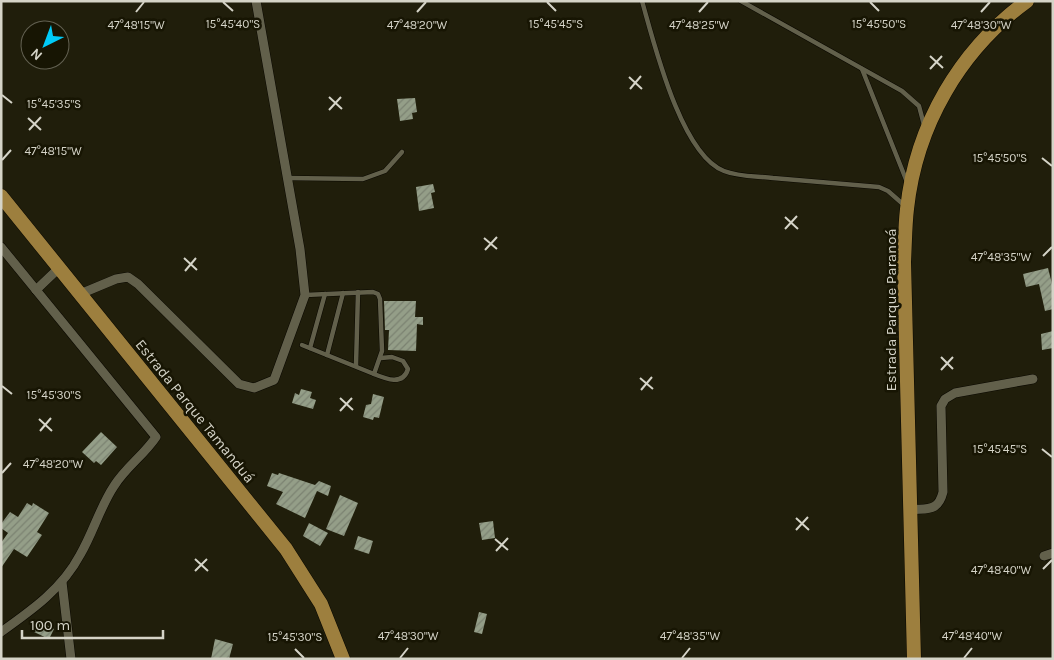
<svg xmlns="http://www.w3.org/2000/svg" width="1054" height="660" font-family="Karla,sans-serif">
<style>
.building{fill:url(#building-hatch)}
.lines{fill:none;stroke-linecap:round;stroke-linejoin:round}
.lane-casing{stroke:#0a0800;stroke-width:5.5}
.street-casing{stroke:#0a0800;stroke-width:10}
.primary-casing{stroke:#0a0800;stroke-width:15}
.lane{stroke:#62604b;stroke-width:4.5}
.street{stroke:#62604b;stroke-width:9}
.primary{stroke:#9d7f3e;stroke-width:14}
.ticks{fill:none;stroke:#d5d4c8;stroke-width:2}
.labels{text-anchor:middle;stroke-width:5;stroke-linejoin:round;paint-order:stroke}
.street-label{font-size:15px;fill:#d5d4c8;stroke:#171503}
.ticks-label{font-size:12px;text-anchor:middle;fill:#d5d4c8;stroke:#171503;stroke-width:5;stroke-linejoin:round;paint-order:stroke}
</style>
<defs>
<pattern id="building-hatch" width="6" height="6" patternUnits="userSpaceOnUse" patternTransform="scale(1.25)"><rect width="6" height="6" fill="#949e88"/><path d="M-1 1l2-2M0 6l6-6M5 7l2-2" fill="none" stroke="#7b8271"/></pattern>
</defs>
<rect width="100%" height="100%" fill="#201e0b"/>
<g class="building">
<path d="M415,98L417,112L412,113L413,119L400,121L397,99Z"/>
<path d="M433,184L435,192L431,193L434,208L419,211L416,187Z"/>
<path d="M1048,268L1053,288V309L1045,311L1039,284L1026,287L1023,274Z"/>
<path d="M384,301H416L415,317H423V325L417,324L416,351L388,350L389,330H385Z"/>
<path d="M1053,331V348L1042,350L1041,334Z"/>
<path d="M301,389L312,392L310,398L316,400L313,409L292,403L295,393L299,395Z"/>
<path d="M373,394L384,397L379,418L374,417L373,420L363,417L366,405L371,404Z"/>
<path d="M101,432L117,447L101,465L96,461L94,463L82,452Z"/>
<path d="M272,473L278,475L279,473L315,485L319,481L331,486L328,496L317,491L305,518L276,504L283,492L267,486Z"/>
<path d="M340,495L358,503L344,536L326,529Z"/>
<path d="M27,503L32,506L33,503L49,513L37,532L42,535L27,557L14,549L1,568V543L8,533L1,528V524L10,512L18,517Z"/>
<path d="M493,521L495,538L482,540L479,523Z"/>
<path d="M309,523L328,533L320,546L303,536Z"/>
<path d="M358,536L373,541L369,554L354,549Z"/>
<path d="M479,612L487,614L482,634L474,632Z"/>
<path d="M39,621L54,629L49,639L34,632Z"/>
<path d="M215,639L233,644L229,659H211Z"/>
</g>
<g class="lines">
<g class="lane-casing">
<g id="lane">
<path d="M642,1C654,43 681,155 724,171C739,177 758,176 773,178C808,181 844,184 879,187L888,191L904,205"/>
<path d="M741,1L902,91L919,106L924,125"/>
<path d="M862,69L907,182"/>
<path d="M287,178L363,179L385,171L402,152"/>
<path d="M302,345L374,374L382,351L380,299L378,294L373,292L305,295"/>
<path d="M310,348L325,294"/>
<path d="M327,355L343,293"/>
<path d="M356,366L358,292"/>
<path d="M374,374C386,379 403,386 408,369L403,361L392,357L381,358"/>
</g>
</g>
<g class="street-casing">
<g id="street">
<path d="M1,247L156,437C144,455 126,467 114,486C100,507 93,533 80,555C62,589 32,610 1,632"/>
<path d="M36,290L59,268"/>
<path d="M80,294L116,279L128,277L138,284L239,384L254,388L274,380L305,295L300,249L256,1"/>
<path d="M910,510C928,508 938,512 943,492L941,406L945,399L955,393L1033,379"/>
<path d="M1044,556L1053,553"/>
<path d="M62,582L71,659"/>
</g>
</g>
<g class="primary-casing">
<g id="primary">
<path d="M1,196L286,549L321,604L343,659"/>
<path d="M914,659L904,262C905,244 905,226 907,209C916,125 960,50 1027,1"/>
</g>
</g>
<use href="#lane" class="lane"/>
<use href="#street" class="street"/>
<use href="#primary" class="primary"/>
</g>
<path class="ticks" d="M223,2L233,11M547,2L556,11M870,2L879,11M136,12L144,2M417,12L426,2M699,12L708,2M981,12L990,2M930,56L943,68M930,69L942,56M629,77L642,89M630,89L641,76M2,95L12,103M329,97L342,109M329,110L341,97M28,118L41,130M29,130L41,117M1042,158L1052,166M2,160L11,150M785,217L798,229M785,229L797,216M484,238L497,249M485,250L497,237M1043,256L1052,247M184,258L197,270M185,271L196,258M941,357L953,369M941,370L953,357M640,378L653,389M2,386L12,394M641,390L652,377M340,398L353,410M340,411L352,398M39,419L52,431M40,431L51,418M1042,449L1052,457M2,473L11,463M796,518L809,530M796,530L808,517M495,539L508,550M496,551L508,538M195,559L208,571M1043,569L1052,560M195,571L207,559M295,649L304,658M400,658L408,648M682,658L690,648M964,658L972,648"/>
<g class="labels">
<g class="street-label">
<text transform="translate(891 310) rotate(-90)" y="5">Estrada Parque Paranoá</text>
<text transform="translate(195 411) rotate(51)" y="5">Estrada Parque Tamanduá</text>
</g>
</g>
<g class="ticks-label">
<text x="233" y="28">15°45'40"S</text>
<text x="556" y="28">15°45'45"S</text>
<text x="879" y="28">15°45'50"S</text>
<text x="136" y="29">47°48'15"W</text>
<text x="417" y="29">47°48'20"W</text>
<text x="699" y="29">47°48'25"W</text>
<text x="981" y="29">47°48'30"W</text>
<text x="54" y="108">15°45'35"S</text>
<text x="53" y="155">47°48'15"W</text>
<text x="1000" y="162">15°45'50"S</text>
<text x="1001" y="261">47°48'35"W</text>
<text x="54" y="399">15°45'30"S</text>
<text x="1000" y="453">15°45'45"S</text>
<text x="53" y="468">47°48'20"W</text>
<text x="1001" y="574">47°48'40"W</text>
<text x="408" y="640">47°48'30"W</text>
<text x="690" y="640">47°48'35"W</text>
<text x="972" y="640">47°48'40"W</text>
<text x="295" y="641">15°45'30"S</text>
</g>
<rect width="1054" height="660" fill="none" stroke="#d5d4c8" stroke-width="5"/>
<g transform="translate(45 45) rotate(222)"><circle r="24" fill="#171503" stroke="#636152"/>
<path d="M0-4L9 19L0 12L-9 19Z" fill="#00cbf8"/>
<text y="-8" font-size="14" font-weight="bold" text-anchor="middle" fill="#d5d4c8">N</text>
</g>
<path d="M22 630v8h141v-8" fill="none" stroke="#d5d4c8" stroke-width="2.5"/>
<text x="30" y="630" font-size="15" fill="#d5d4c8" stroke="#171503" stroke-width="4" paint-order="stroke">100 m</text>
</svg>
